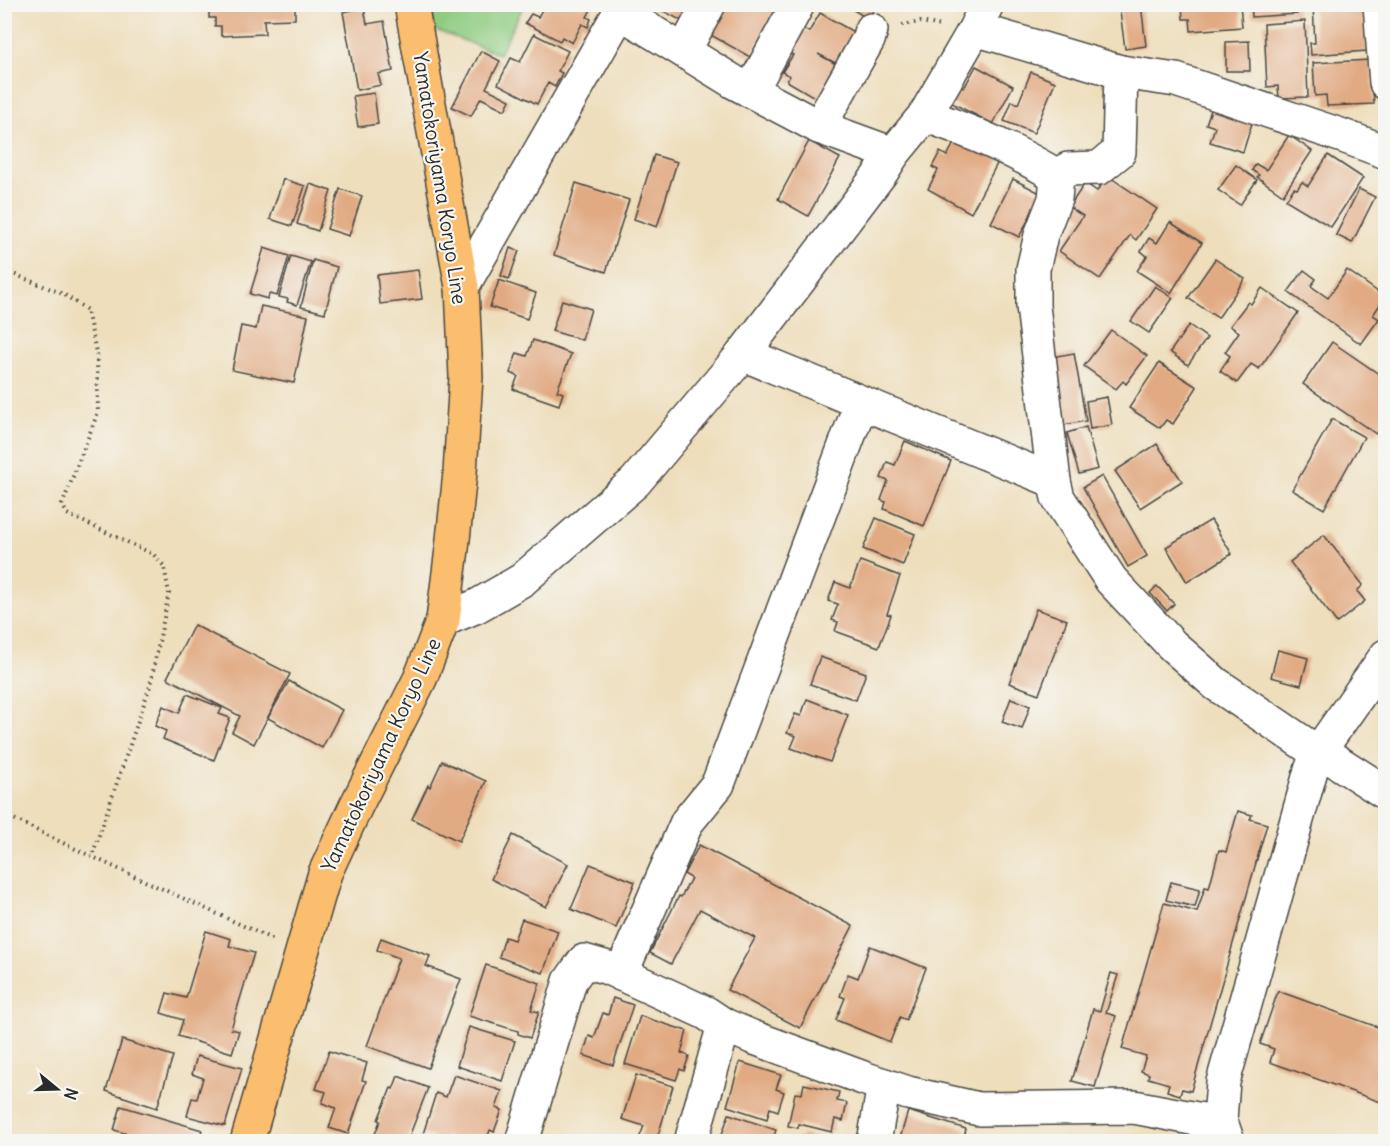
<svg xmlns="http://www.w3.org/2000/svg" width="1390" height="1146" font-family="Delius,sans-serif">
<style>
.green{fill:#8fcc81;stroke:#5d7c56;stroke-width:1.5}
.building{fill:#e1aa83}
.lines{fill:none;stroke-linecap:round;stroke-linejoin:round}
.minor-casing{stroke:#484641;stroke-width:36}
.major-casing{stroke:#484641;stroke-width:36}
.path{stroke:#484641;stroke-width:4;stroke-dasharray:1.5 4.5;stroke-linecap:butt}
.minor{stroke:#fff;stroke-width:33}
.major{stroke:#fbbe6e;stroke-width:33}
.labels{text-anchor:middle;stroke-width:4.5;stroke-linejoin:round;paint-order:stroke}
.street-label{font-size:20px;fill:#2b2b2b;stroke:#f6f6f2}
</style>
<rect width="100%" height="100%" fill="#f6f6f2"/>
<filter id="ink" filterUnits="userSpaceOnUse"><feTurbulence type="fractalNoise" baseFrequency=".0167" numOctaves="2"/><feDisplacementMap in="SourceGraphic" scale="12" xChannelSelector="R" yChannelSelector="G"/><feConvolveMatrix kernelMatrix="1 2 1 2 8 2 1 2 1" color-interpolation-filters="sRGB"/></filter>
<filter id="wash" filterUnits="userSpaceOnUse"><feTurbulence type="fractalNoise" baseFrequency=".008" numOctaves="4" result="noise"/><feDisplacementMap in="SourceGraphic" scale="24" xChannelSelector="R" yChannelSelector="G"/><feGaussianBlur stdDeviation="1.35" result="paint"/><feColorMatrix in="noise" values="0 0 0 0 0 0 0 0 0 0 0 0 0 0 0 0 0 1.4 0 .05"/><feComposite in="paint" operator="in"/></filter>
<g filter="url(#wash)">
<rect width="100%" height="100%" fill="#eedebc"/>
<path class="green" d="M427,5H524L499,54L430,28Z"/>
<g id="blocks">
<g class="building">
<path d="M209,4H295V19L264,20L265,34L221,36V26H215V18H209Z"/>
<path d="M545,4H594L587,17L591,19L588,27L582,24L572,43L562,37L560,41L525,23L531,14L538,17Z"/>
<path d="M645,4H691L682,21L660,9L659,12Z"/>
<path d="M722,4H777L776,7H778L750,57L709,34Z"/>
<path d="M844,4H877L868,19Z"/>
<path d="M1119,4H1141L1146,46L1125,49Z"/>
<path d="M1182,4H1240L1242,27L1191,31L1190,19H1183Z"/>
<path d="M1251,4H1296L1297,14L1252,17Z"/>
<path d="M1334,4H1364L1367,51L1311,55L1310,43H1315L1313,6Z"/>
<path d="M364,8L367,24L384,21L393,71L378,74L381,85L357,90L343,12Z"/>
<path d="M820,13L859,35L843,67L818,54L843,68L823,102L787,81L790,76L782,72L793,55L789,53L803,29L809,32Z"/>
<path d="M1305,21L1308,97L1279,98L1278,86L1267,87L1264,24Z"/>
<path d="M534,34L568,51L558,71L562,73L555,87L548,83L537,104L498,84L511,58L520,62Z"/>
<path d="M1249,41L1250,71H1226V42Z"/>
<path d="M481,51L500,61L486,88L510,100L505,110L481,98L471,116L452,107Z"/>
<path d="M1371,60L1374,104L1327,106L1326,95L1315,96L1313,63Z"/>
<path d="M976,66L1013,86L993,124L950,102L959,85L964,88Z"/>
<path d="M1031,72L1055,82L1034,133L1004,121L1012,101L1018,104Z"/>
<path d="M374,93L378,124L358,127L353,96Z"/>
<path d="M1212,107L1253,120L1243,152L1210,142L1215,127L1206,124Z"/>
<path d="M1289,135L1312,151L1283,195L1257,177L1259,175L1252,170L1256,164L1266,170Z"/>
<path d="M957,138L999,160L971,213L928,189L938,170L932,167L940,152L947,156Z"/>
<path d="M809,141L840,158L808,216L778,199Z"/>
<path d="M654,155L677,162L657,227L634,219Z"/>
<path d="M1328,155L1363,178L1331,227L1286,200L1294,188L1297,189L1302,182L1308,186Z"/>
<path d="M1236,165L1257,180L1240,205L1218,190Z"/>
<path d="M1108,176L1157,209L1136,240L1130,235L1100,279L1059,251L1083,216L1069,207L1085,183L1097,191Z"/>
<path d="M283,179L305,186L292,226L270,219Z"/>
<path d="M1013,179L1042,194L1019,237L991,223Z"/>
<path d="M576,183L629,200L606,272L554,255Z"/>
<path d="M310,184L331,191L318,231L297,224Z"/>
<path d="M340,189L362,196L349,236L327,229Z"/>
<path d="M1359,189L1375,197L1352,243L1336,235Z"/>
<path d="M1170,222L1202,243L1171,293L1137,271L1147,256L1141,251L1149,238L1157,243Z"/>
<path d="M264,248L289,256L277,296L269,294L268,299L250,294Z"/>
<path d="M510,248L519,251L509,279L501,276Z"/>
<path d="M291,256L311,262L297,305L287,302L288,299L279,297Z"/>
<path d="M1215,259L1245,279L1218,318L1188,298Z"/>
<path d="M313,260L337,267L325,313L301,307Z"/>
<path d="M418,270L422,299L380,304L377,275Z"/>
<path d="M1304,270L1316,279L1311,286L1328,298L1347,270L1385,297L1373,315L1379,319L1361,344L1288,292Z"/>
<path d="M499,280L536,293L527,319L490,307Z"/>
<path d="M1155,286L1173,298L1149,333L1131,321Z"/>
<path d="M1262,288L1298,313L1259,369L1251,364L1237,383L1220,371L1230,356L1225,352L1239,332L1230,326L1248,302L1251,304Z"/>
<path d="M562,300L591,309L582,340L552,331Z"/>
<path d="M261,306L308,316L294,383L232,370L241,326L256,329Z"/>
<path d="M1189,325L1207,338L1188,365L1170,352Z"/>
<path d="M1111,330L1147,356L1126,384L1123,381L1116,389L1084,366Z"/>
<path d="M533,340L571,354L557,391L563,393L559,405L513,389L518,376L510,373L517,353L527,356Z"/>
<path d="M1332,342L1386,379V419L1376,434L1303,384Z"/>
<path d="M1074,353L1086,421L1064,425L1051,357Z"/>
<path d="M1159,363L1197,387L1173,424L1166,420L1160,428L1129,408Z"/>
<path d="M1107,397L1112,425L1090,429L1086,401Z"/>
<path d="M1332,419L1364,437L1324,509L1292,490Z"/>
<path d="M1086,427L1098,469L1079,474L1067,433Z"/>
<path d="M905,441L951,461L924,526L884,509L886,502L881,500L888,481L881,478L887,462L895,465Z"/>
<path d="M1157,444L1182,481L1140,508L1115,471Z"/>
<path d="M1102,476L1147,556L1128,567L1083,487Z"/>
<path d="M876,518L915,534L903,565L863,549Z"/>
<path d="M1211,520L1232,554L1187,582L1166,547Z"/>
<path d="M1324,535L1363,585L1357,591L1365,601L1337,623L1290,562Z"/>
<path d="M860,561L900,576L887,614L891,615L879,647L835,631L838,622L832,620L838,604L828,601L835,582L850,588Z"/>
<path d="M1157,586L1174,604L1167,611L1150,593Z"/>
<path d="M1036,609L1067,620L1039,694L1009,683Z"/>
<path d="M194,625L290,674L254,744L232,732L240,716L167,678Z"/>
<path d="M1278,650L1308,658L1301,685L1271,677Z"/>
<path d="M820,657L866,673L856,700L810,684Z"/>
<path d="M289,681L342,710L322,748L268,718Z"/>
<path d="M187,694L222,708L219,714L230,718L214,760L163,739L166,731L155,726L163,706L179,713Z"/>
<path d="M1011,698L1030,706L1022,729L1002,722Z"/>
<path d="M807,699L848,715L830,762L791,748L796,736L787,733L795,714L801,716Z"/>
<path d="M442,761L486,781L459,841L412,819L428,785L430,787Z"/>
<path d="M1238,811L1252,815L1250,819L1267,824L1191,1091L1182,1089L1180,1095L1167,1091L1169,1084L1148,1078L1149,1074L1141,1071L1146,1056L1122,1049L1164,903L1197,912L1205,887L1209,888L1219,850L1226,852Z"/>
<path d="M513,835L568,864L546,907L491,879Z"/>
<path d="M699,845L853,926L800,1028L727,990L755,938L700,909L671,964L650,953L679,896L681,897L691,878L684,874Z"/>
<path d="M590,864L635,882L616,928L571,909Z"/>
<path d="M1171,882L1200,889L1195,907L1166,900Z"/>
<path d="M522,919L558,931L543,973L499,957L505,937L514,940Z"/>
<path d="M206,931L231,939L229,946L254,953L231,1029L239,1031L232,1053L178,1036L183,1020L161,1013L167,993L186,998Z"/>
<path d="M381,938L430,956L426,966L461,979L428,1068L367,1046L399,958L377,950Z"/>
<path d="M870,946L926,968L906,1020L900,1017L890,1042L836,1020L845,998L840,996L848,974L858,978Z"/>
<path d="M486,965L540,983L531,1010L539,1012L530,1038L518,1034V1031L469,1016Z"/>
<path d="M1111,973L1118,975L1106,1013L1116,1016L1095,1087L1072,1081L1093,1009L1100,1011Z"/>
<path d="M1278,991L1386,1030V1104L1270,1062L1274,1049L1260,1044Z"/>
<path d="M613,998L633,1005L613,1065L583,1055L589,1036L594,1038L603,1013L608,1015Z"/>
<path d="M640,1016L687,1031L681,1053L689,1056L684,1071L680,1069L676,1080L625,1064Z"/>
<path d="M469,1027L515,1041L502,1081L457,1066Z"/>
<path d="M122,1040L173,1056L157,1108L106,1091Z"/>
<path d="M329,1051L367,1063L362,1080L366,1081L348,1134L329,1128L336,1108L322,1103L326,1092L316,1089Z"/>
<path d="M197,1056L242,1068L225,1126L187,1116L192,1098L197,1099L203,1078L192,1074Z"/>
<path d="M740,1062L781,1075L776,1089L784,1092L778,1111L770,1108L767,1119L727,1106Z"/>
<path d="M454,1075L502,1091L496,1108L502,1110L494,1132L490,1130L486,1142L473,1137L472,1142H461L445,1136L444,1141L423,1134L436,1093L446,1097Z"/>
<path d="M636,1075L673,1086L656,1142L638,1141L644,1126L622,1119Z"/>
<path d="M398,1076L428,1088L407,1142H372L380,1121L378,1120L391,1088L393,1089Z"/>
<path d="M804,1084L839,1092L837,1101L847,1103L843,1121L835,1119L832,1132L799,1124L798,1128L788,1126L795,1093L802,1094Z"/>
<path d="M121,1106L202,1130L198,1142H154L114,1130Z"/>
<path d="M908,1111L966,1129L963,1142H899Z"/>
<path d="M729,1114L776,1130L772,1142H712L715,1135L721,1137Z"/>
<path d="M802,1135L827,1141V1142H801Z"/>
</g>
</g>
</g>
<g filter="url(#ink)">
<use href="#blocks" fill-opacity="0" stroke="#484641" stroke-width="1.5"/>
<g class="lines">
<g class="minor-casing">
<g id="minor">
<path d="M1380,4L1386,83"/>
<path d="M620,12L734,82L819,127L893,154"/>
<path d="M975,29L1121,72L1176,80L1343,136L1386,152"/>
<path d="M684,51L709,4"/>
<path d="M751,91L798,4"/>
<path d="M925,115C970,131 1016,151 1057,176"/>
<path d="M819,127L868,40L871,30"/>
<path d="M1057,176L1055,199L1041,235L1033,269V306L1054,481L1058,498L1111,580L1172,645L1216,684L1318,753L1336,761L1386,793"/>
<path d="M1057,176L1068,169L1099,168L1119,152L1121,72"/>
<path d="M462,287L620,12V4"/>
<path d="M743,354L1054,481"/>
<path d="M443,620L477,606L522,580L635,482L743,354L883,170L893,154L925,115L975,29L987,4"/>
<path d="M621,974L687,822L718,784L861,403"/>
<path d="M522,1142L570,981L584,961L608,968L706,1013L724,1025L752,1037L866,1079L908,1093L979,1109L1134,1107L1202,1120L1220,1119"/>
<path d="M691,1142L724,1025"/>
<path d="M874,1142L884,1085"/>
<path d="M1228,1142L1220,1119L1223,1082L1311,770L1318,753L1386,656"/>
</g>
</g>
<g class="major-casing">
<path id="major" d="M247,1142L325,873L356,806L420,679L443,620L452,549L460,473L466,377L462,287L411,4"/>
</g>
<g class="path">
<path d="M902,25L921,22L942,26"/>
<path d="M4,270L63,294L87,310L97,357L98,412L62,505L67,514L153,554L164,566L169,593L150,686L92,856"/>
<path d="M4,814C93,859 184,898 274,940"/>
</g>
<use href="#minor" class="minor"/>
<use href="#major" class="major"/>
</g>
</g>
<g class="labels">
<g class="street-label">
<text transform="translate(440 178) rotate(81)" y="7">Yamatokoriyama Koryo Line</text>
<text transform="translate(381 755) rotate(-65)" y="7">Yamatokoriyama Koryo Line</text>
</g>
</g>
<rect width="1390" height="1146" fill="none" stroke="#f6f6f2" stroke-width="24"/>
<g transform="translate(57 1089) rotate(109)" stroke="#f6f6f2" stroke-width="4.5" paint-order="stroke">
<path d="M0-4.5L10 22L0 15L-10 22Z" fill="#2b2b2b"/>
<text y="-9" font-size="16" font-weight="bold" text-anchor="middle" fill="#2b2b2b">N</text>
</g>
</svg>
